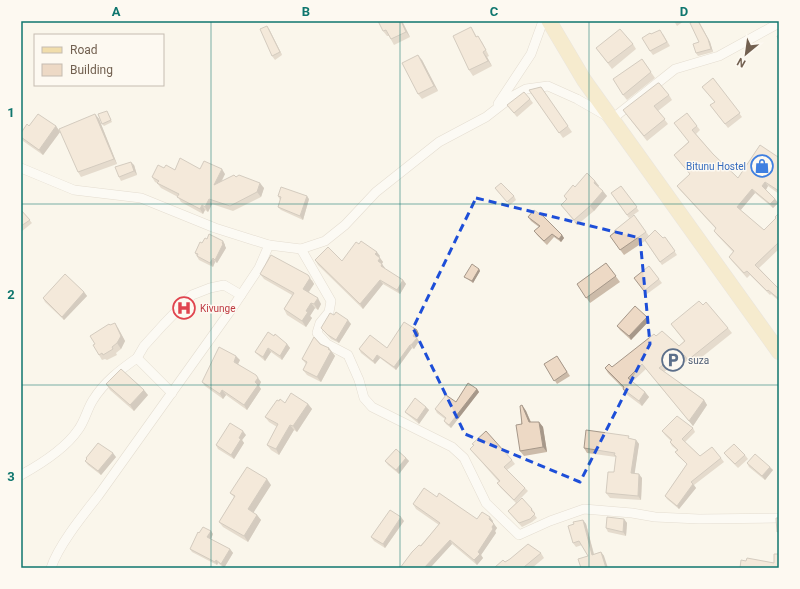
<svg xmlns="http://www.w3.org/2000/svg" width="800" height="589" font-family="Roboto,sans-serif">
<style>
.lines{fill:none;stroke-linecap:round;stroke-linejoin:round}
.street-casing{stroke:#cbbfb1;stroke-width:10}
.primary-casing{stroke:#d8d2ce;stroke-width:16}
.street{stroke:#fff;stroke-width:9}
.primary{stroke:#f1ddab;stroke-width:15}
.wall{fill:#ccbba9}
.shaded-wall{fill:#a6988a}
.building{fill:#edd9c5;stroke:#a6988a}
.marked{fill:none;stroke:#1d4ed8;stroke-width:3;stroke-dasharray:8 5;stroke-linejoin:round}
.grid{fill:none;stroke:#0f766e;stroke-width:1;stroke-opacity:0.55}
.labels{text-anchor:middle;stroke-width:3;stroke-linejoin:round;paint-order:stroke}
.shop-label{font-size:10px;fill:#366cbe;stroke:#fdf9f1;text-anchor:end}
.health-label{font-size:10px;fill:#be3a42;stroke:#fdf9f1;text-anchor:start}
.service-label{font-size:10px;fill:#4e5e75;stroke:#fdf9f1;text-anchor:start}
.neatline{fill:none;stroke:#0f766e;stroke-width:1.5}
.grid-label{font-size:13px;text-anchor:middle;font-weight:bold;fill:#0f766e}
</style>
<rect width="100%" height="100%" fill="#faf6eb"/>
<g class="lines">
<g class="street-casing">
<g id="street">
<path d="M498,104L531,54L543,21"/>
<path d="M21,168L74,190L141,198L215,228L269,245L301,249L325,241L345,225L376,192L439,142L486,117L513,96L526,89L548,86L577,99L612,119L675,69L719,56L779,23"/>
<path d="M301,249L331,301L329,312L320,323L317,333L327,344L348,355L359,380L364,398L372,407L452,447L464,458L486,503L519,535L550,521L584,509L632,513L655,517L699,519L779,518"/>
<path d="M137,358L144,346L163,325L192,295L210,288L224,285L241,295"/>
<path d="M21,475C41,464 65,449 78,430C85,421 87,409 93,400C104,382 120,370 137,358L172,393"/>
<path d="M51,568C58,546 83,515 98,496L233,307L259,268L269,245"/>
</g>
</g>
<g class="primary-casing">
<path id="primary" d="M549,21L584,80L779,352"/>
</g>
<use href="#street" class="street"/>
<use href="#primary" class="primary"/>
</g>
<g class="wall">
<path d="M402,21L410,37L394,45L389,36H387L383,31Z"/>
<path d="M674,21H684L677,26Z"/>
<path d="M693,21H699L710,42L713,52L698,56L696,53L699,42Z"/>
<path d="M267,26L269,29L282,55L275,60L272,56Z"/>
<path d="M471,27L477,37L482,42L489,56L487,57L492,66L473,76L469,70Z"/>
<path d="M651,34H663L670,46L653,55L650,51Z"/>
<path d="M633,44L636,49L612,69L596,48Z"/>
<path d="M642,59L655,78L627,100L623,95Z"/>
<path d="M422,60L438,91L422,99L418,94Z"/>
<path d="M713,78L742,117L728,128L710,105L715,102L702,87Z"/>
<path d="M541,87L572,132L563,138L529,90Z"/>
<path d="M669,95L672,100L658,111L668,124L647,141L623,110Z"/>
<path d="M530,99L533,103L517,117L507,105Z"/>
<path d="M107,111L112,122L104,126L102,124Z"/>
<path d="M687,113L700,130L696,134L713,154L738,178L778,157L779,156V194L768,186L766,190L775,199L778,203L773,208L755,193L740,210L764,230L776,218L779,213V249L759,268L779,289V301L771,294L770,295L750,275L747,278L732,261L729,257L733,252L717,235L714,231L716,229L680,190L677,186L690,174L674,155L688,142Z"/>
<path d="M95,114L99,119L117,164L81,177L78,172Z"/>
<path d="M56,126L60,132L43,155L23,141L21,138V133Z"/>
<path d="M134,165L137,175L121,181L119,177Z"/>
<path d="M164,168L175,170L200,169L225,174L222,181L236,177L264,188L261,197L233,211L212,204L208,212L205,210L203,214L181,202L178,197L161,188L157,183L155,182L152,177Z"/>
<path d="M595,181L599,186L598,187L607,196L594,211L577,225L561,205L566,200L564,196L575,187Z"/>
<path d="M621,186L639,211L629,218L611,193Z"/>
<path d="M495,188L514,196L516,200L510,205Z"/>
<path d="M278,196L309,199L303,220L281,210L278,207L280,200Z"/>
<path d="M21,210L32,223L21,232Z"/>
<path d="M634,215L649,236L663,238L665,237L677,255L662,265L645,241L624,255L610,236L615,232Z"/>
<path d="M528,217L562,235L564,238L561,242L554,237L547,245L537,235L534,231L539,227L531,221Z"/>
<path d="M207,239L223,241L225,245V246L226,248L217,263L215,262L213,267L199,260L195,253L202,243Z"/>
<path d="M380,256L379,257L383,262L382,264L385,269L403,280L406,284L400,294L383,284L363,309L318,265L315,260L342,261Z"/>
<path d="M606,263L620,282L590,303L577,284Z"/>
<path d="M649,266L662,283L647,294L637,281Z"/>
<path d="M479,269L480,271L473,283L466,278L464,277Z"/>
<path d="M260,274L312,280L314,284L309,292L321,304L318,310L315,308L310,316L312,318L306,327L287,315L284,309L292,295L264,279Z"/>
<path d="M84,292L87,296L64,320L45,302L43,298Z"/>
<path d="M703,305L728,328L732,333L692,365L688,360L681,365L678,361L664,372L704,400L707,405L693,426L646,369L632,382L645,392L649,397L642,406L626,394L623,389V388L608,373L605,368L612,367L656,336L679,346L684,341L671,324Z"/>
<path d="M334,315L351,324L339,343L331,339L321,328Z"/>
<path d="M649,321L631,340L620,330L617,326Z"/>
<path d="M110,325L118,328L125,341L121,349L116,353L117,355L107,360L105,359L102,360L99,355L95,344Z"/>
<path d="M417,330L419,334L417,338L419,341L414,349L412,348L396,370L380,358L375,364L361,353L359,349L387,348Z"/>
<path d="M287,344L290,348L282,360L271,352L265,361L258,355L255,352Z"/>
<path d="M320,344L329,348L335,356L321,382L307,375L303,370L306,364L302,359Z"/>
<path d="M557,356L570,376L557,384L544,364Z"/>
<path d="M240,360L238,364L261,382L259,386L261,389L247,410L226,395L223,399L205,386L202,382Z"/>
<path d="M106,384L148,395L134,411L110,390Z"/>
<path d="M477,389L479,392L451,428L446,424L444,421L445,419L437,413L435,409L456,402Z"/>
<path d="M279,401L285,403L308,404L312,409L297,432L294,430L279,455L271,450L267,445L277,427L269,422L265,417Z"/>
<path d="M522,405L526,411L531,422H539L543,427L547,452L524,456L520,451Z"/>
<path d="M426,407L429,410L419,424L408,415L405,412Z"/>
<path d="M693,428L695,432L685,442L700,456L721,458L724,462L694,485L696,488L679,509L667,499L665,496L687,464L678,456L675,452L677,450L672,446L670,442L671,441L665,435L662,431Z"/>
<path d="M246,435L242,440L244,443L234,459L218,449L216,445Z"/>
<path d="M631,439L636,440L639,444L634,474L642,478L641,500L610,498L606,493L614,472L616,458V457L587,453L584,448Z"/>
<path d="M470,449L512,460L515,464L507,470L528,491L517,502L532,509L535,513L534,514L537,518L532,522L522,527L508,511L516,503L500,487L497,483L499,482Z"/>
<path d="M724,453L745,455L748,459L738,468L727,457Z"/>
<path d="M116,457L101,475L88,465L85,461L87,460L86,458Z"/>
<path d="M406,458L409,461L399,474L388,465L385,461Z"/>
<path d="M747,463L773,470L765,480L749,467Z"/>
<path d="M271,485L253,512L257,515L261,520L248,542L223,527L219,522L234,497L230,493Z"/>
<path d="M437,497L477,519L493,521V522L494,524L497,528L495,531L496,533L481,555L483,558L477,565L452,544L430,568H400L439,525L416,509L413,504Z"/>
<path d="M624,519L627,523L626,536L608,532L606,528Z"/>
<path d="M583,520L586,524L594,554L601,552L604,556H588L582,545L576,547L573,543L574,524Z"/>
<path d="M404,521L385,548L374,541L371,537Z"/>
<path d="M211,531L213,534L211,539L230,549L233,553L224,568L218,563L217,565L192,552L190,549L199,533Z"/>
<path d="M541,553L544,558L532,568H494L505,562Z"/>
</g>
<g class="shaded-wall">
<path d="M401,21H402L410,37L406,32Z"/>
<path d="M698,21L710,42L713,52L711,49Z"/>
<path d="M267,26L269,29L282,55L280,52Z"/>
<path d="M483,52L487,57L492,66L488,61Z"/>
<path d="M418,55L422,60L438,91L434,86Z"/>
<path d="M95,114L99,119L117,164L114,159Z"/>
<path d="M56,126L60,132L43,155L39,150Z"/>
<path d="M131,162L134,165L137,175L134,171Z"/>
<path d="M222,169L225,174L217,189L214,185Z"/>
<path d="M595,181L599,186L597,188L594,183Z"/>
<path d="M765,182L768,186L765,191L762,186Z"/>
<path d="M260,183L264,188L261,197L257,192Z"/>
<path d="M752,189L755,193L740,211L737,207Z"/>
<path d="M603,191L607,196L594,211L590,206Z"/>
<path d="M307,196L309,199L303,220L300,216Z"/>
<path d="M209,199L212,204L208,212L205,207Z"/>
<path d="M775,199L778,203L773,208L770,204Z"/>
<path d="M202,205L205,210L203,214L200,209Z"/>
<path d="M562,235L564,238L561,242L559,239Z"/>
<path d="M223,241L225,245V246L226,248L217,263L215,260Z"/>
<path d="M377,252L380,256L378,259L375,254Z"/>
<path d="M213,258L215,262L213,267L210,263Z"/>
<path d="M380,258L383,262L381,265L378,261Z"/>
<path d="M382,264L385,268L384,270L381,266Z"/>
<path d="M479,269L480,271L473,283L472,281Z"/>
<path d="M308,275L314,284L307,294L303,289Z"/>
<path d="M380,280L383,284L363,309L360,304Z"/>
<path d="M403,280L406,284L400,294L397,290Z"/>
<path d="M84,292L87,296L64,320L62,317Z"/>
<path d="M318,298L321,304L318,310L314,304Z"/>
<path d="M311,303L315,308L310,316L312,318L306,327L302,321L306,311Z"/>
<path d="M647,317L649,321L631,340L629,336Z"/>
<path d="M348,320L351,324L339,343L336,340Z"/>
<path d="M115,323L118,328L125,341L121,349L117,343Z"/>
<path d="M417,330L419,334L416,339L413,336Z"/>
<path d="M417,338L419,341L414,349L411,345Z"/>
<path d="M287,344L290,348L282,360L280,356Z"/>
<path d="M410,345L412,348L396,370L394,367Z"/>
<path d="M268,348L271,352L265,361L263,357Z"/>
<path d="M329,348L335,356L321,382L317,377Z"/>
<path d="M377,355L380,358L375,364L373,361Z"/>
<path d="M236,356L240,360L237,366L234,362Z"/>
<path d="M256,375L261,382L259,386L261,389L247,410L244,405L255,382Z"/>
<path d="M477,389L479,392L451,428L449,425Z"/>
<path d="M144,390L148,395L134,411L130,405Z"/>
<path d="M222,390L226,395L223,399L220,394Z"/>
<path d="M645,392L649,397L642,406L639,401Z"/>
<path d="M704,400L707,405L693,426L689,421Z"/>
<path d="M308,404L312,409L297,432L293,426Z"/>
<path d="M522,405L526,411L533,428L529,422Z"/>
<path d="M426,407L429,410L419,424L417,420Z"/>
<path d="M539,422L543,427L547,452L543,447Z"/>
<path d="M290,425L294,430L279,455L276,449Z"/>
<path d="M243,431L246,435L242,440L244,443L234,459L231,455L239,438Z"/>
<path d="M636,440L639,444L634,478L631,473Z"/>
<path d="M113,453L116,457L101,475L98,471Z"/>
<path d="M406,458L409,461L399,474L396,470Z"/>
<path d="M770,467L773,470L765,480L762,476Z"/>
<path d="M639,474L642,478L641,500L638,496Z"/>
<path d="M267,479L271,485L252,515L248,509Z"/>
<path d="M693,484L696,488L679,509L677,506Z"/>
<path d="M257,515L261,520L248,542L244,536Z"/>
<path d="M401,517L404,521L385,548L383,544Z"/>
<path d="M490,517L493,521L492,524L489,519Z"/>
<path d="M624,519L627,523L626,536L623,532Z"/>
<path d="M583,520L586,524L595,559L592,555Z"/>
<path d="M494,524L497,528L495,531L496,533L481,555L483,558L477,565L474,560L478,552L492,527Z"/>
<path d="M211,531L213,534L210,541L207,537Z"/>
<path d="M450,540L452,544L430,568H424Z"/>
<path d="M230,549L233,553L224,568L221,564Z"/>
<path d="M601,552L604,556L608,568H606Z"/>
<path d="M216,560L218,563L217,565L215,562Z"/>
</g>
<g class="building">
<path d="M378,21H401L406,32L391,39L386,30L383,31Z"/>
<path d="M693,21H698L708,39L711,49L696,53L693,44L699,42L690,23Z"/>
<path d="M267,26L280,52L272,56L260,29Z"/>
<path d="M471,27L476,37L478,36L486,50L483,52L488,61L469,70L453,36Z"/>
<path d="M620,29L633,44L608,63L596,48Z"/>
<path d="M660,30L667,42L650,51L642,38L650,33L651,34Z"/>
<path d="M779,35V41L777,36Z"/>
<path d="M418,55L434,86L418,94L402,63Z"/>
<path d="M642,59L651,72L623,95L613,79Z"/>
<path d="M713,78L740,113L725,124L710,105L715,102L702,87Z"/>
<path d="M658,83H659L669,95L654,106L665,119L644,136L623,110Z"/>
<path d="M541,87L568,126L559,133L529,90Z"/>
<path d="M524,92L530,99L514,113L507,105Z"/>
<path d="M107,111L111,120L102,124L98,114Z"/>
<path d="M687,113L697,126L692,130L713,154L738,178L760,145L778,157L779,156V191L765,182L762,186L775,199L770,204L752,189L737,207L764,230L776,218L775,217L779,213V244L778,243L755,265L779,289V299L768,290L767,291L747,271L744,273L729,257L734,251L714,231L716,228L677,186L690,174L674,155L689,142L674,123Z"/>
<path d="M38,114L56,126L39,150L21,137V133L27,124L29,126Z"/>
<path d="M95,114L114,159L78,172L59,129Z"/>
<path d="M180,158L200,169L204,161L222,169L214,185L234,175L236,177L239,175L260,183L257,192L230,206L209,199L205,207L202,205L200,209L177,197L179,194L157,183L159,181L152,177L158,165L164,168L166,165L175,170Z"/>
<path d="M131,162L134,171L119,177L115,167Z"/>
<path d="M587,173L595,181L594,183L603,191L590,206L574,220L561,205L567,199L564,196L573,185L575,187Z"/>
<path d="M501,183L514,196L507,202L495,188Z"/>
<path d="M621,186L637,207L627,215L611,193Z"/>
<path d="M281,187L307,196L300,216L278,207L281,197L278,196Z"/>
<path d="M21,210L30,220L21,226Z"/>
<path d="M534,210L543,216L562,235L559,239L552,234L544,241L534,231L540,226L528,217Z"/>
<path d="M634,215L646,232L620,250L610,236L615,232L614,231Z"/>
<path d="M655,230L663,238L665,237L675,251L660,262L645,240Z"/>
<path d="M209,234L223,241L222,243L223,244L215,260L213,258L210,263L197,256L198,254L195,253L200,242L202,243L205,238L207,239Z"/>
<path d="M361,241L377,252L375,254L380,258L378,261L382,264L381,266L403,280L397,290L380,280L360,304L315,260L328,247L342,261L356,242L359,244Z"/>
<path d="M271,255L308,275L310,278L303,289L318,298L314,304L311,303L306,311L308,312L302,321L284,309L294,293L260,274Z"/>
<path d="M606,263L616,276L586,298L577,284Z"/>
<path d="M472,264L479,269L472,281L464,277Z"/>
<path d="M649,266L659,279L644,291L634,278Z"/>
<path d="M65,274L84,292L62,317L43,298Z"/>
<path d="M699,301L703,305L706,302L728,328L688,360L684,355L678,360L675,356L659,368L704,400L689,421L642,364L628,378L645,392L639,401L623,389L624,387L605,368L609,364L612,367L654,334L656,336L662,331L679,346L685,341L671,324Z"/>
<path d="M635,306L647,317L629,336L617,326Z"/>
<path d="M336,312L348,320L336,340L328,335L321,328L330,313L334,315Z"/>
<path d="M404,322L417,330L413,336L417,338L411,345H410L394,367L377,355L373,361L359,349L370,335L387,348Z"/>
<path d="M115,323L121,336L117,343L112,347L113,349L103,355L102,353L99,355L93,345L95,344L90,336L109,324L110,325Z"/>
<path d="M268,332L274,336L275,334L287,344L280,356L268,348L263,357L255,352Z"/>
<path d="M314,337L320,344L329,348L328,349L331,351L317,377L303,370L307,362L302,359Z"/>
<path d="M219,347L236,356L234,362L256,375L258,378L255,382L258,385L244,405L222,390L220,394L202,382Z"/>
<path d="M557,356L567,372L554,381L544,364Z"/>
<path d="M121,369L144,390L130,405L106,384Z"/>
<path d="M468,383L477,389L449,425L444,421L446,418L435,409L446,395L456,402Z"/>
<path d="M291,393L308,404L293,426L290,425L276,449L267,445L278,424L265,417L277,400L279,401L280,399L285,403Z"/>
<path d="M415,398L426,407L417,420L405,412Z"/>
<path d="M522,405L529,422H539L543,447L520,451L516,425L522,424L520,406Z"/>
<path d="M677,416L693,428L682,439L700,456L712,447L721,458L691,482L693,484L677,506L665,496L687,464L675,452L678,450L670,442L672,440L662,431Z"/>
<path d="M230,423L243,431L239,438L241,439L231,455L216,445Z"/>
<path d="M586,430L629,436L628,438L636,440L631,473L639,474L638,496L606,493L608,472H614L616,456L614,455L615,453L584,448Z"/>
<path d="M486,431L512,460L504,467L525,488L514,500L497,483L500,481L470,449L474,445L472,444Z"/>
<path d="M98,443L113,453L98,471L85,461L87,459L86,458Z"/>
<path d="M734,444L745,455L735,464L724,453Z"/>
<path d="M396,449L406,458L396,470L385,461Z"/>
<path d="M755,454L770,467L762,476L747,463Z"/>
<path d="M247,467L267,479L248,509L257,515L244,536L219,522L235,496L230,493Z"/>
<path d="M424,488L437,497L439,493L477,519L482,512L490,517L489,519L494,524L492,527L493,529L478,552L480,554L474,560L450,540L424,568H400L412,552L419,545L421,546L440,523L413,504Z"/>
<path d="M522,498L532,509L531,510L535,514L530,519L519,523L508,511Z"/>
<path d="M390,510L401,517L383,544L371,537Z"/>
<path d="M607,517L624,519L623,532L606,528Z"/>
<path d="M776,518H779V531L777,532Z"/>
<path d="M583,520L592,555L601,552L606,568H581L578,559L588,556L579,541L573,543L568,526L574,524L573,522Z"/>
<path d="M203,527L211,531L207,537L230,549L221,564L216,560L215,562L190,549L198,532L199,533Z"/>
<path d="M528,544L541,553L524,567L525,568H494L503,560L505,562L510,559Z"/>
<path d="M774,554H779V568H740L741,560L746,561L747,558L774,563Z"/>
</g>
<path d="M0 0H800V589H0ZM476,198L640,238L650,344L580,482L465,434L413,328Z" fill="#faf6eb" fill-opacity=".55" fill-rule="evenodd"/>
<path class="marked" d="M476,198L640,238L650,344L580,482L465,434L413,328Z"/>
<path class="grid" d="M211,21V568M400,21V568M589,21V568M21,204H779M21,385H779"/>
<defs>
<g id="shop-ring" transform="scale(1.15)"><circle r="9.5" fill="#fdf9f1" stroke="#3f7fe0" stroke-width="1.5"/><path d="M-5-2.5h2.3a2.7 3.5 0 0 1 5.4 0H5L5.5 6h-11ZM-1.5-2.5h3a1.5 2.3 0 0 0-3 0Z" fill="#3f7fe0"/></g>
<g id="hospital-ring" transform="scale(1.15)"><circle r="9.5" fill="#fdf9f1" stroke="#e0444e" stroke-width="1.5"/><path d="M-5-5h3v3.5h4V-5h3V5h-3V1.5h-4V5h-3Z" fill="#e0444e"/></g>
<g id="parking-ring" transform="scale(1.15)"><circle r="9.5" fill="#fdf9f1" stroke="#5c6f8a" stroke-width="1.5"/><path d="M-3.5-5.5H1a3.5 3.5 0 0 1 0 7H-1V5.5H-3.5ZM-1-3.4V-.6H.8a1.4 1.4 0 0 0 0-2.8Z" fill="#5c6f8a"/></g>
</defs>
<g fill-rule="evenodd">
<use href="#shop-ring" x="762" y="166"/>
<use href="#hospital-ring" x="184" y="308"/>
<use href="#parking-ring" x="673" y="360"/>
</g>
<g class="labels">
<g class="shop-label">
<text x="746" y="170">Bitunu Hostel</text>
</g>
<g class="health-label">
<text x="200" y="312">Kivunge</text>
</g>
<g class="service-label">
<text x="688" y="364">suza</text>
</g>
</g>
<rect width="800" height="589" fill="none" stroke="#fdf9f1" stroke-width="44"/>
<rect x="34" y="34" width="130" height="52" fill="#fdf9f1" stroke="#c5bcb1"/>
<rect x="42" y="47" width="20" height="6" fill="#f1ddab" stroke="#c5bcb1"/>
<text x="70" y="54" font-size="12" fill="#726050">Road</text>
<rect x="42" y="64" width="20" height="12" fill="#edd9c5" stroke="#c5bcb1"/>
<text x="70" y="74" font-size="12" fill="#726050">Building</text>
<g transform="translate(746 54) rotate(209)" stroke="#fdf9f1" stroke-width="3" paint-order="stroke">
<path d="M0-3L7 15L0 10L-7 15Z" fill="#726050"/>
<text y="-6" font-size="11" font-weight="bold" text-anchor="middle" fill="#726050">N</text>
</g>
<rect x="22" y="22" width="756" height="545" class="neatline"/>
<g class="grid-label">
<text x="116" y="16">A</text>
<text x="306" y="16">B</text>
<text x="494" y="16">C</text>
<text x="684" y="16">D</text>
<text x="11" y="117">1</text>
<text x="11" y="299">2</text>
<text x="11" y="481">3</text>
</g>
</svg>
